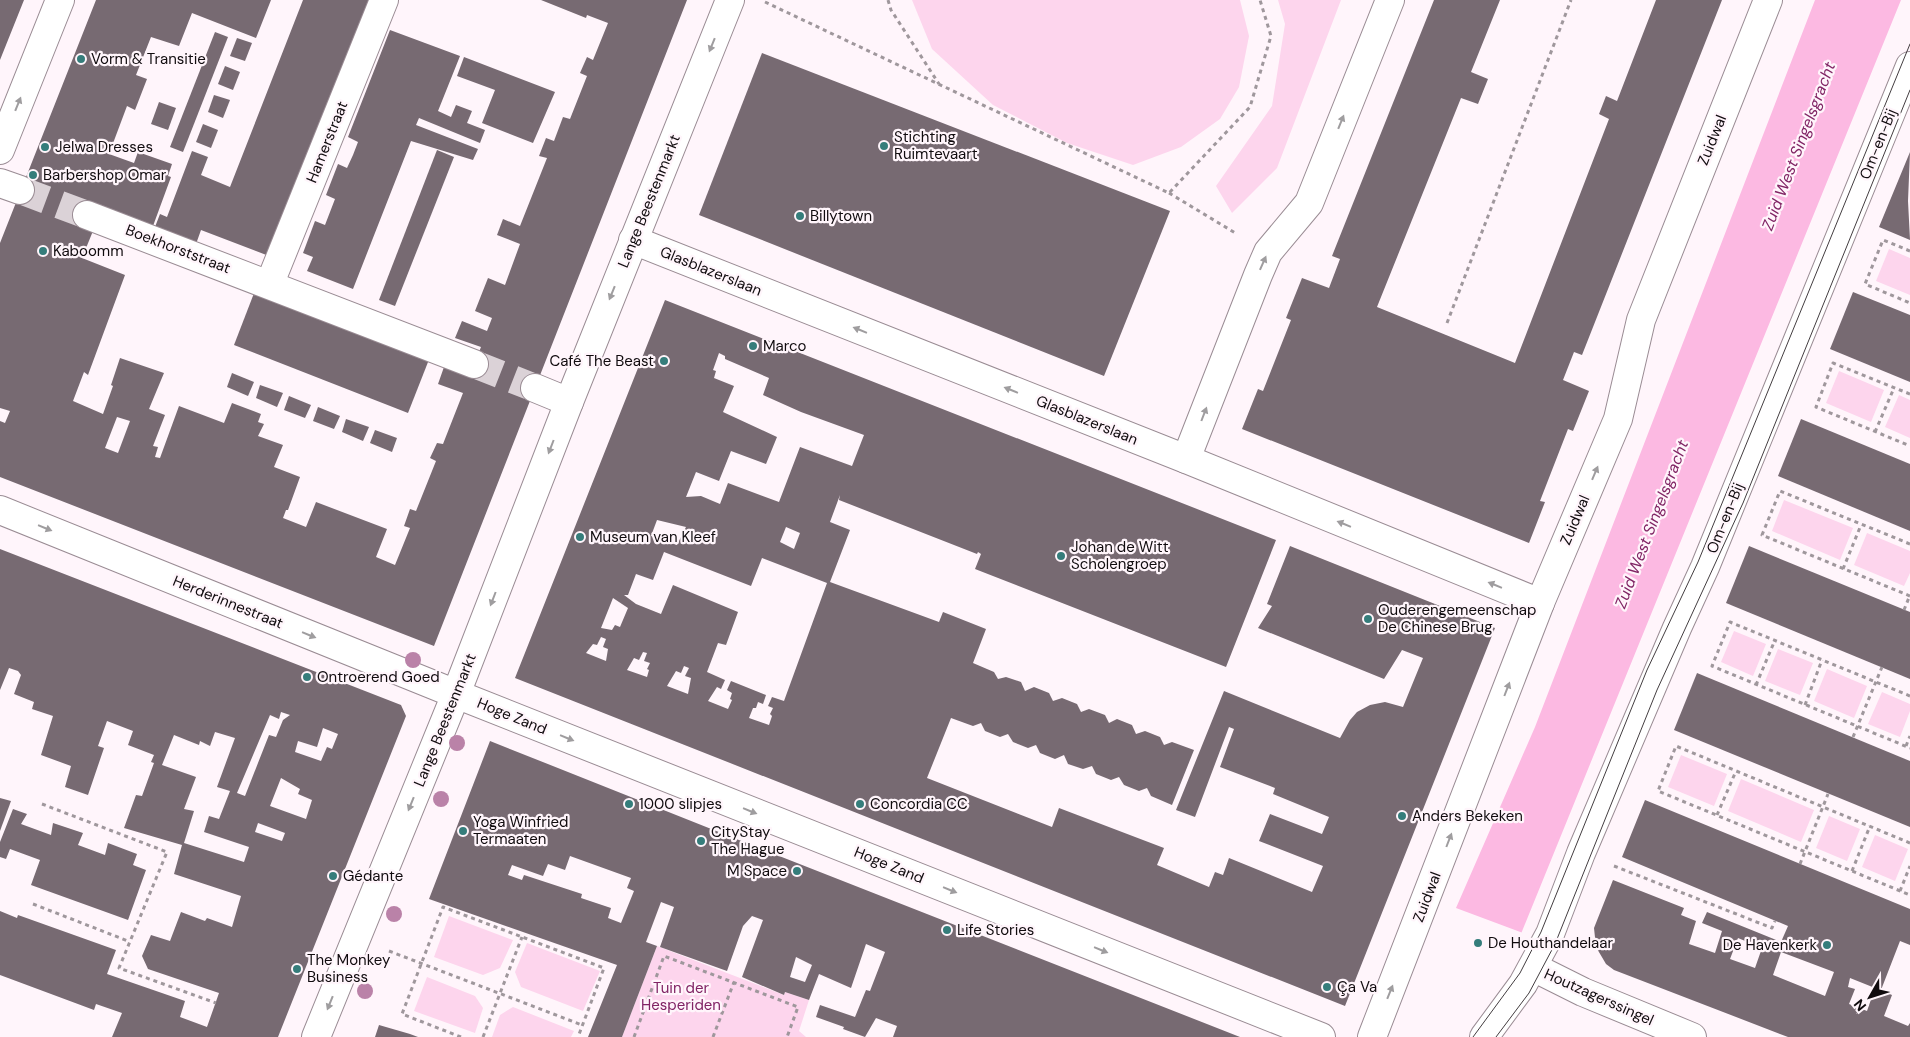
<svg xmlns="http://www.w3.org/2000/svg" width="1910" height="1037" font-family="'DM Sans',sans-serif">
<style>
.green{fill:#fdd5ed}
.water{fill:#fcb9e2}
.pier{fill:#fff5fb}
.building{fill:#776a72;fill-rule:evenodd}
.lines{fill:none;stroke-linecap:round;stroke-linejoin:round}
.minor-tunnel{stroke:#dbd2d7;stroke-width:28;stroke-dasharray:28 14;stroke-linecap:butt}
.minor-casing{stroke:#9a8c94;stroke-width:30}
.path{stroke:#9f979c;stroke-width:3;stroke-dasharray:4 4;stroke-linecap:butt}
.minor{stroke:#fff;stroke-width:28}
.tram{stroke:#433d40;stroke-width:1}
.tree{fill:#ba82a8}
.oneway{fill:#9f9d9f}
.poi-dot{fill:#357d7b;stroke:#fff5fb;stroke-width:2}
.labels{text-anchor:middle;stroke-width:4.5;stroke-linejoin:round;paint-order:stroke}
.poi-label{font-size:15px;fill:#100b0e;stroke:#fff5fb;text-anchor:start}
.street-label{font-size:15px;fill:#100b0e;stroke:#fff5fb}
.park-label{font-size:15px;fill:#812465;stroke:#fff5fb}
.water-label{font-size:16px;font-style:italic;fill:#812565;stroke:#fff5fb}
</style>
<rect width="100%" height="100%" fill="#fff5fb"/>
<g class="green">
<path d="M912,0H1240L1249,36L1239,87L1220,119L1181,147L1133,165L1067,143L993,105L932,49Z"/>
<path d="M1278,0H1341L1277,168L1232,213L1216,186L1272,106L1285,24Z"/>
<path d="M1889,249L1910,258V295L1876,281Z"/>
<path d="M1839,371L1884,390L1871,422L1826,403Z"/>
<path d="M1899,395L1910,400V438L1885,427Z"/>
<path d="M1784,500L1853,528L1840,560L1772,531Z"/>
<path d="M1867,533L1910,551V573L1904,586L1854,565Z"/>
<path d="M1734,631L1766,644L1753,676L1721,662Z"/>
<path d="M1778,649L1813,663L1800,695L1765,681Z"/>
<path d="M1827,669L1867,686L1854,718L1814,701Z"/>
<path d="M1882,692L1910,704V711L1900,737L1868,724Z"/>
<path d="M1681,755L1727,774L1714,806L1668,787Z"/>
<path d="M1741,779L1814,810L1801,842L1728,811Z"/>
<path d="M1829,816L1860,829L1847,861L1816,848Z"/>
<path d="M1875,835L1908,849L1895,881L1862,867Z"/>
<path d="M449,916L513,940L500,968L483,975L434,957Z"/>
<path d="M527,943L600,971L583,1011L521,987L515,972Z"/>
<path d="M657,946L784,995L785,992L809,1000L799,1031L806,1037H622Z"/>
<path d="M427,977L475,996L483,1008L475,1033L414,1011Z"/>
<path d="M513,1007L574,1031L571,1037H492L500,1015Z"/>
</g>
<path class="water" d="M1815,0H1901L1479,1037L1456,908L1535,727Z"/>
<path class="pier" d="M1456,908L1523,933L1518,945V967L1529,993L1535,1000L1555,1014L1611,1037H1476L1466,1023L1457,1003L1449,974L1447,959Z"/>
<g class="building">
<path d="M0,0H24L0,60Z"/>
<path d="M96,0H271L256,38L192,13L179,46L151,37L136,75L147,79L135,110L127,106L109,154L134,163L138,152L172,164L168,176L171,177L153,226H95L82,258L125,275L88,375L84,372L73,401L103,414L113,386L111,385L120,358L164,373L149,409L165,415L153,446L158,447L155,457L160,458L179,406L224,423L232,403L261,414L258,422L264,424L258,436L283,445L274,467L300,477L288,510H286L283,518L306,527L316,502L387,529L376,557L395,565L410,528L404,526L410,509L416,511L436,461L430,458L437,443L443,444L463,393L438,384L444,367L469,377L481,347L455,338L462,321L487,331L492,318L475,311L488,278L505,285L520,244L497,235L503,219L520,226L547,158L539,156L546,138L554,141L563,117L570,119L587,76L580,73L587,57L593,60L608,23L587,15L586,18L541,0H687L434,646L0,477V421L5,423L10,411L0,408V243ZM117,417L130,421L118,453L105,448Z"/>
<path d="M303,0H369L269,256L201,230L196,244L155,227L160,214L167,217L192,151L208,157L201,175L230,187Z"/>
<path d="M1434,0H1500L1471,72L1488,79L1478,104L1461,98L1377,307L1515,363L1609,119L1599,114L1606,96L1617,101L1656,0H1722L1582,355L1574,352L1563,380L1589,391L1573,431L1568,429L1540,501L1545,502L1529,543L1242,429L1258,389L1263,391L1291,320L1286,318L1302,278L1329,288L1340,259L1332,256Z"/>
<path d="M390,30L460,56L438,111L451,117L456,105L472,111L467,123L485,130L480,143L419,118L416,125L478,149L473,160L411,141L353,289L307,271L313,257L303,253L315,221L325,225L335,199L326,195L338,164L347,168L353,155L358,142L348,137Z"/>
<path d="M215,32L228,37L183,152L170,147Z"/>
<path d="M237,38L252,43L245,61L230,56Z"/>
<path d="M762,53L1170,211L1104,376L699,215Z"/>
<path d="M464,57L555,92L533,143L482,123L495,90L457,76Z"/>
<path d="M225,66L240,72L233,90L218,84Z"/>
<path d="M214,95L230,100L223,118L208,112Z"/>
<path d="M159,102L176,108L168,130L151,124Z"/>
<path d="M203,124L218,130L211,148L196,142Z"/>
<path d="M437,150L454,157L395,306L379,300Z"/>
<path d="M1910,152L1908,201L1910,240L1879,227Z"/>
<path d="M256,288L430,357L408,413L234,345Z"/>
<path d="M1853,292L1910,315V382L1830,349Z"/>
<path d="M665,300L1276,540L1226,667L975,569L981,554L978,552L977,554L839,500L840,495L830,522L850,530L830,582L939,622L943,612L986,629L973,663L994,672L998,679L1006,677L1021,682L1025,691L1034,687L1049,693L1053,701L1062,698L1077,704L1081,712L1089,709L1105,715L1109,723L1117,719L1132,725L1136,734L1145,731L1160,737L1164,745L1172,742L1194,750L1172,805L1151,796L1147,788L1139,791L1124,785L1119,777L1111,780L1096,774L1092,766L1083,769L1068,764L1064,755L1055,759L1040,753L1036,745L1028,748L1013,742L1008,734L1000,737L985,731L981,723L973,726L951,718L927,778L1052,827L1059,808L1164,848L1157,865L1209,887L1215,872L1223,875L1229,858L1312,892L1323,866L1259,841L1270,814L1322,834L1329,817L1273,794L1275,788L1220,767L1234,729L1229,727L1195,817L1176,810L1224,691L1340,738L1350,720L1357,712L1370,705L1385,702L1403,707L1423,658L1402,650L1384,679L1258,628L1272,606L1267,604L1290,546L1495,628L1345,1006L515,678ZM719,353L725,356V359L769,378L763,395L801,412L864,435L852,466L800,447L779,502L728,483L720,504L701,496L686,497L696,472L719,481L731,451L766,464L777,437L723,412L734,386L714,378L716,371L713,370ZM657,520L686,527L677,545L651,536ZM786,527L800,533L794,549L780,542ZM664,552L751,586L762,558L827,583L784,701L772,697L768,706L773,708L770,714L772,716L769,725L749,718L753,708H756L758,702L763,704L766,695L731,681L727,690L732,693L730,699L732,700L728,709L708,701L717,687L721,689L725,680L707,672L718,643L726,645L738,612L673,585L661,614L636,604L624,595H628L636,574L653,580ZM613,598L628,608L620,627L615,625L612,630L601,628ZM601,637L606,639L603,647L608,649L606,661L586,653L593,644L597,645ZM643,652L647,653L644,661L650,663L647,669L649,670L647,677L627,670L634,658L639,660ZM684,666L689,668L685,676L691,678L688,694L667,686L676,671L681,673Z"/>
<path d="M232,373L254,382L248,396L227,387Z"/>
<path d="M260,385L283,393L277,407L256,398Z"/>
<path d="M289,396L311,405L305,418L284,410Z"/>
<path d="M318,407L340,416L334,429L313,421Z"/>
<path d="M346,419L369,427L363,441L342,432Z"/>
<path d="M1801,419L1910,464V531L1778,476Z"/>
<path d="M375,430L397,438L392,452L370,443Z"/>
<path d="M1749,546L1910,612V679L1726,603Z"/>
<path d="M0,549L401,705L406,716L278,1037H112L122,1013L96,1004L94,1010L0,975V911L17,918L18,915L116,950L107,974L185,1001L180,1017L207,1027L219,993L148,969L142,956L151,935L170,941L181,912L205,921L207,918L232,927L241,896L174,874L182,845L124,828L136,795L142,796L154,763L151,762L154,755L128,745L133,731L107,721L98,746L104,748L88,795L65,787L71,766L41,755L53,716L32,709L34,702L14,694L21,675L18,671L9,668L0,690ZM281,712L290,715L283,720L276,737L269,735L245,796L237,793L270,715L279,719ZM323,728L338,734L332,749L327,747L321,761L295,752L298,741L317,747ZM215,732L235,738L217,787L230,791L219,819L209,816L204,832L249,847L244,862L184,843L194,811L184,809L196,777L162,765L174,735L199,745L200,741L210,746ZM281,778L300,789L298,794L312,800L306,819L270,806ZM258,823L285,833L282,841L255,832Z"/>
<path d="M1697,673L1910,761V827L1674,730Z"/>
<path d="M490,741L754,846L1240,1037H893L897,1026L876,1018L865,1037L843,1029L844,1027L816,1017L820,1005L855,1017L866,990L870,991L885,952L866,944L851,988L819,974L809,1000L785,992L784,995L742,977L763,920L752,916L743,926L727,971L660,947L674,907L661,902L646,942L657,946L622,1037H588L617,965L429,899ZM570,856L631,878L627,888L634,891L621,923L608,918L611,908L581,898L582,894L524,875L522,880L508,875L512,865L543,876L548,864L565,870ZM796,957L812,965L805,982L790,977Z"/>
<path d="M0,798L11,801L0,831Z"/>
<path d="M1645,800L1910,909V945L1900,941L1881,990L1892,995L1884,1016L1908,1026L1910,1023V1037H1788L1614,970L1606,964L1596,947L1594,928L1613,880L1684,908L1681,915L1696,921L1689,944L1715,953L1722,931L1702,923L1707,912L1781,942L1788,926L1622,857ZM1738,938L1762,948L1755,968L1730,959ZM1781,952L1834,972L1825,996L1773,975ZM1850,978L1875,988L1867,1011L1849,1004L1855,989L1848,987Z"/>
<path d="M13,809L27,814L21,824L51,835L53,823L83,833L78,845L105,855L108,843L137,854L133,865L146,870L128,920L31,885L40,860L10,849L6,859L0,857V842Z"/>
<path d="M379,1025L410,1034L418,1037H375Z"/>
</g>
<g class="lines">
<g class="minor-tunnel">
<path d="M20,190L87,215"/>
<path d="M474,364L535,388"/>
</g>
<g class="minor-casing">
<g id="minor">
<path d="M0,150L60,0"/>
<path d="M0,183L20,190"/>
<path d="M87,215L474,364"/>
<path d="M633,240L1186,459L1540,603"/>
<path d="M270,283L384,0"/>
<path d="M535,388L569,402"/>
<path d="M1186,459L1258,275L1268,252L1309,203L1390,0"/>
<path d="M0,510L456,694L1321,1037"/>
<path d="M1533,967L1583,992L1692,1037"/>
<path d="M316,1037L456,694L569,402L730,0"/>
<path d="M1372,1037L1540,603L1618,419L1641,320L1768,0"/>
<path d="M1484,1037L1523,984L1550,934L1581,853L1677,628L1705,567L1910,66"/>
</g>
</g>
<g class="path">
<path d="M888,0L891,10L939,84"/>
<path d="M765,2L1169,193L1250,107L1271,36L1260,0"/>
<path d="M1169,193L1237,234"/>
<path d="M1910,251L1883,240L1865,284L1910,303"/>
<path d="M1447,323L1571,0"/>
<path d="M1910,394L1833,363L1816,407L1910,446"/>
<path d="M1875,432L1894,388"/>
<path d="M1910,544L1780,491L1762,535L1910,596"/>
<path d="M1843,569L1861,525"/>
<path d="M1904,610L1910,595"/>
<path d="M1756,685L1775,640"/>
<path d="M1910,696L1730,622L1712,666L1910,748"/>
<path d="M1805,705L1822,660"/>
<path d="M1853,737L1882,667"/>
<path d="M1906,746L1910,736"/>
<path d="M42,804L167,852L119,968L216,1003"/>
<path d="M1717,815L1736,771"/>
<path d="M1910,843L1676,746L1658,791L1910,895"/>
<path d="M1800,864L1828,794"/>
<path d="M1614,866L1772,928L1775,921"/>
<path d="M1852,871L1870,826"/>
<path d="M1900,891L1910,866"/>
<path d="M33,904L128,941"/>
<path d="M389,951L582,1025"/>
<path d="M461,1037L402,1014L443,907L604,968L578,1037"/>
<path d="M483,1037L522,937"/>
<path d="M634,1037L664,956L798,1007L787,1037"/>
<path d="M713,1037L734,982"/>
</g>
<use href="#minor" class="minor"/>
<g class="tram">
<path d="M1473,1037L1520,973L1541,932L1647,670L1698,562L1910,44"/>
<path d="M1496,1037L1529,993L1555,944L1657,690L1743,503L1910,90"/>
</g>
</g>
<g class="tree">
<circle cx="413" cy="660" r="8"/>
<circle cx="457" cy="743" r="8"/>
<circle cx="441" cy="799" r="8"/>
<circle cx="394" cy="914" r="8"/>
<circle cx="365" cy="991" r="8"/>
</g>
<defs><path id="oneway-solid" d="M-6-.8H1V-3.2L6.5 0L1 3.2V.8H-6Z" transform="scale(1.25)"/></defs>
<g class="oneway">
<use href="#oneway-solid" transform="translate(712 45) rotate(112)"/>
<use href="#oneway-solid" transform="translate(18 104) rotate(-68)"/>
<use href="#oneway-solid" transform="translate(1341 122) rotate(-68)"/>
<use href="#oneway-solid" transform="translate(1263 263) rotate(-66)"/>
<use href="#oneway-solid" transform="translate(612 293) rotate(112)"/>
<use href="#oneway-solid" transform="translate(860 330) rotate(-158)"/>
<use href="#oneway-solid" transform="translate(1011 390) rotate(-158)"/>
<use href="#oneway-solid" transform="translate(1204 414) rotate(-69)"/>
<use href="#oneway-solid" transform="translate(551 447) rotate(111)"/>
<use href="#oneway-solid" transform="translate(1595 473) rotate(-67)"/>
<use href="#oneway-solid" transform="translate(1344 524) rotate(-158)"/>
<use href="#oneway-solid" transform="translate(45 528) rotate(22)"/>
<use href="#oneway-solid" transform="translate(1495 585) rotate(-158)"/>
<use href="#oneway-solid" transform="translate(493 599) rotate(111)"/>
<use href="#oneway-solid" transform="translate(309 635) rotate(22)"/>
<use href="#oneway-solid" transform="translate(1507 689) rotate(-69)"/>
<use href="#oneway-solid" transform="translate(567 738) rotate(22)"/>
<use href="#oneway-solid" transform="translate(411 804) rotate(112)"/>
<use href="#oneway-solid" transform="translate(750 811) rotate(22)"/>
<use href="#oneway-solid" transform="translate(1449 840) rotate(-69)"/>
<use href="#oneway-solid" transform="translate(950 890) rotate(22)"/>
<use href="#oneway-solid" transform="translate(1101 950) rotate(22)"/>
<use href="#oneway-solid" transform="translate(1390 992) rotate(-68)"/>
<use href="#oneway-solid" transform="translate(330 1003) rotate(112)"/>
</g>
<g class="poi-dot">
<circle cx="81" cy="59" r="5"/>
<circle cx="884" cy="146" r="5"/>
<circle cx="45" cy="147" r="5"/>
<circle cx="33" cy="175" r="5"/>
<circle cx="800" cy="216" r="5"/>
<circle cx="43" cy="251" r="5"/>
<circle cx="753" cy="346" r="5"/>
<circle cx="664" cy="361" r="5"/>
<circle cx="580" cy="537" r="5"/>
<circle cx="1061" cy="556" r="5"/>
<circle cx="1368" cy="619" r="5"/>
<circle cx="307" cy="677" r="5"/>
<circle cx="629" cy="804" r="5"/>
<circle cx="860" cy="804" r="5"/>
<circle cx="1402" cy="816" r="5"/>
<circle cx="463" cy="831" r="5"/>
<circle cx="701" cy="841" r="5"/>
<circle cx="797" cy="871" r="5"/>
<circle cx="333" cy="876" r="5"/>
<circle cx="947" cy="930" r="5"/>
<circle cx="1478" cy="943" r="5"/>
<circle cx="1827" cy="945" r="5"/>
<circle cx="297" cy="969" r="5"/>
<circle cx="1327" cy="987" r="5"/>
</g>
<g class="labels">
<g class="poi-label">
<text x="91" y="64">Vorm &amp; Transitie</text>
<text x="894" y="142">Stichting<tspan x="894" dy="17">Ruimtevaart</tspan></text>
<text x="55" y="152">Jelwa Dresses</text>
<text x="43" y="180">Barbershop Omar</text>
<text x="810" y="221">Billytown</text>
<text x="53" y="256">Kaboomm</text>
<text x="763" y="351">Marco</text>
<text x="654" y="366" text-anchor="end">Café The Beast</text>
<text x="590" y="542">Museum van Kleef</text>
<text x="1071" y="552">Johan de Witt<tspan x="1071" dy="17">Scholengroep</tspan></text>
<text x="1378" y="615">Ouderengemeenschap<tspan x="1378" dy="17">De Chinese Brug</tspan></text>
<text x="317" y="682">Ontroerend Goed</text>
<text x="639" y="809">1000 slipjes</text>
<text x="870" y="809">Concordia CC</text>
<text x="1412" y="821">Anders Bekeken</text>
<text x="473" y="827">Yoga Winfried<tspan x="473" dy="17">Termaaten</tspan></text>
<text x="711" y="837">CityStay<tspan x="711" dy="17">The Hague</tspan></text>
<text x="787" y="876" text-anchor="end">M Space</text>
<text x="343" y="881">Gédante</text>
<text x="957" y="935">Life Stories</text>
<text x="1488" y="948">De Houthandelaar</text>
<text x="1817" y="950" text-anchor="end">De Havenkerk</text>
<text x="307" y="965">The Monkey<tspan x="307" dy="17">Business</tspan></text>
<text x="1337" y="992">Ça Va</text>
</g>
<g class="street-label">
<text transform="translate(1712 140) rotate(-68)" y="5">Zuidwal</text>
<text transform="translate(327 142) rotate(-68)" y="5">Hamerstraat</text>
<text transform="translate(1878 144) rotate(-68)" y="5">Om-en-Bij</text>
<text transform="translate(649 201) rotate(-68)" y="5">Lange Beestenmarkt</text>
<text transform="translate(178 249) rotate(21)" y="5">Boekhorststraat</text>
<text transform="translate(711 271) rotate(22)" y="5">Glasblazerslaan</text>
<text transform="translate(1087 420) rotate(22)" y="5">Glasblazerslaan</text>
<text transform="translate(1725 518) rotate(-68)" y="5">Om-en-Bij</text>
<text transform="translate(1575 520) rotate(-67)" y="5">Zuidwal</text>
<text transform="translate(228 602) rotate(22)" y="5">Herderinnestraat</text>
<text transform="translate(512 716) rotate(22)" y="5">Hoge Zand</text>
<text transform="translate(445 720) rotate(-68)" y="5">Lange Beestenmarkt</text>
<text transform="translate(889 865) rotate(22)" y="5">Hoge Zand</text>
<text transform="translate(1427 897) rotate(-69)" y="5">Zuidwal</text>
<text transform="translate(1599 997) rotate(24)" y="5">Houtzagerssingel</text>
</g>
<g class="park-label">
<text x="681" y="993">Tuin der<tspan x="681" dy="17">Hesperiden</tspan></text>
</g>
<g class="water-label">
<text transform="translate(1798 146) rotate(-69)" y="6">Zuid West Singelsgracht</text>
<text transform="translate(1651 524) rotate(-69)" y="6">Zuid West Singelsgracht</text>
</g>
</g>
<g transform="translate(1870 997) rotate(231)" stroke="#fff5fb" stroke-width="4" paint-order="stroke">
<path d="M0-4L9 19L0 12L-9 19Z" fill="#100b0e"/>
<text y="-8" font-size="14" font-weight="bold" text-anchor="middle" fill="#100b0e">N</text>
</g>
</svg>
